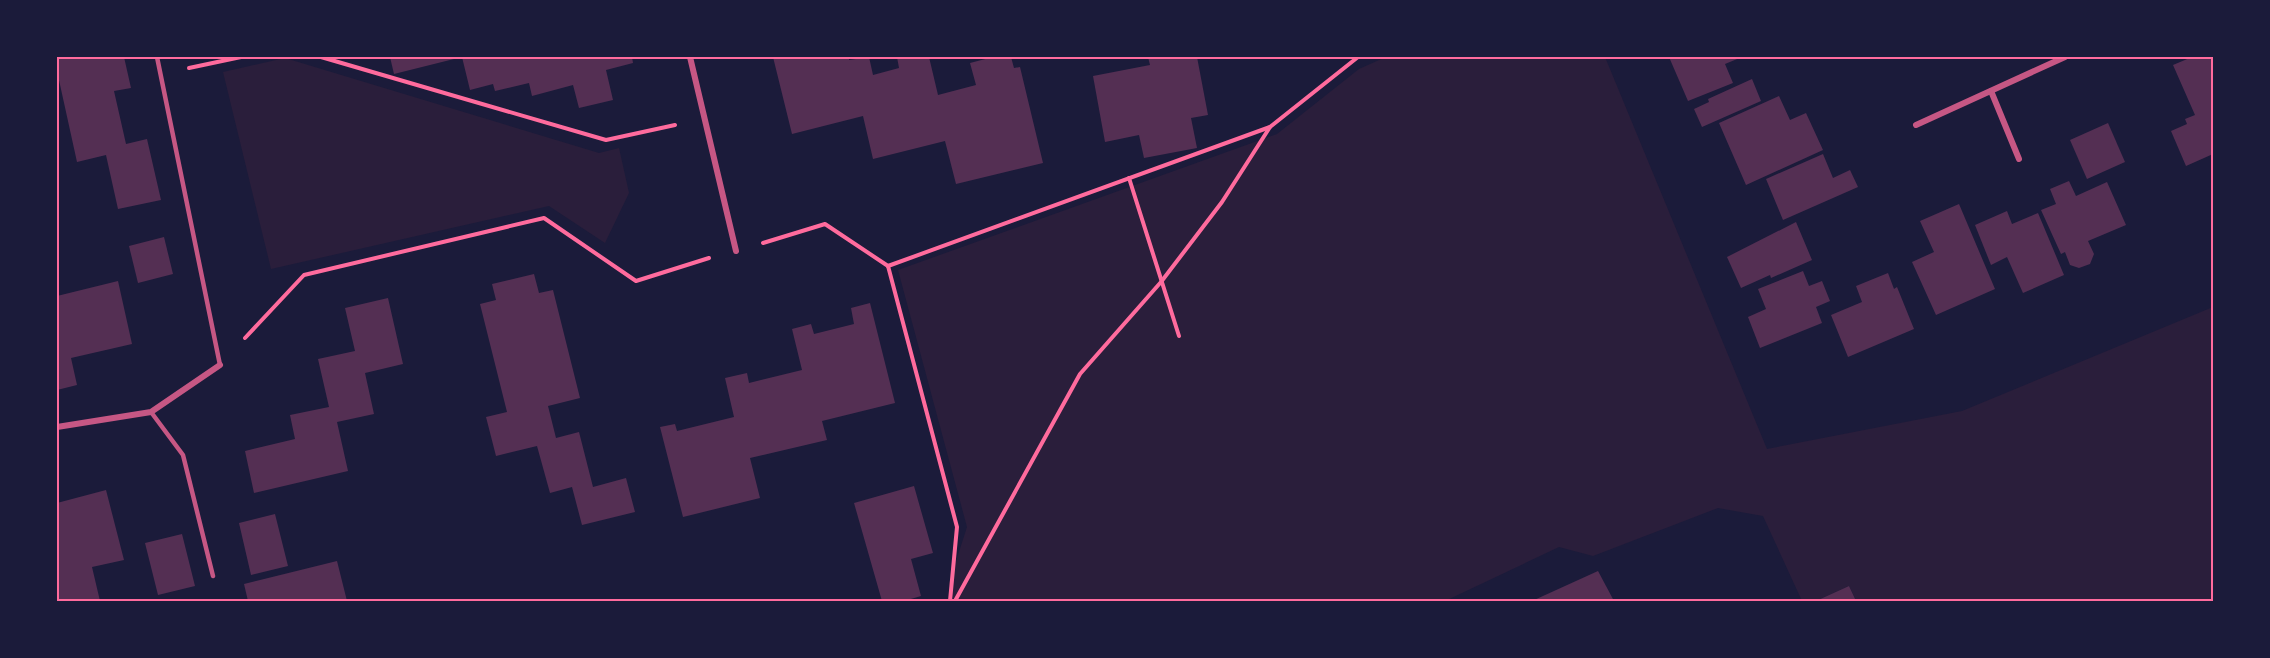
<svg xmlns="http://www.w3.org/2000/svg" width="2270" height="658" font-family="'Public Sans',sans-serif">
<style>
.green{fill:#2a1e3b}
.building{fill:#542f53}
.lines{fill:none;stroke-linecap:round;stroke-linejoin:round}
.path{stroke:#ff6b9d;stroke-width:4}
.service{stroke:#c65784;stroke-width:4.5}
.minor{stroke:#c65784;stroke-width:6}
.neatline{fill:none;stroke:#ff6b9d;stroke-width:2}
</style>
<rect width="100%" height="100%" fill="#1b1b3a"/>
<g class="green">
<path d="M1386,57H1605L1767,449L1962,411L2213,307V601H1856L1849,586L1816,601H1802L1763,516L1718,508L1593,556L1559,547L1445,601H954L949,583L967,527L898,270L1277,134L1359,69Z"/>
<path d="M285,58L599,153L619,148L629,193L605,243L549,206L271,269L223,72Z"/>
</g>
<g class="building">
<path d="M62,57H124L131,88L114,91L126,144L147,139L161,200L118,209L106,155L77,162L57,71V58Z"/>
<path d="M390,57H457L458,58L394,74Z"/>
<path d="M462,57H632L633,63L606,70L613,100L579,108L573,85L532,96L529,83L495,91L493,84L470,90Z"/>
<path d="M773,57H849V60L869,57L873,75L899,68L897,57H929L938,95L976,85L970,63L993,57H1011L1014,68L1020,67L1043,163L956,184L945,141L873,159L863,116L792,134Z"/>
<path d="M1148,57H1197L1208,115L1191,118L1197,148L1144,158L1139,135L1105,142L1093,76L1150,65Z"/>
<path d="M1669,57H1742L1725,64L1733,83L1688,101Z"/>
<path d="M2192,57H2213V154L2186,166L2171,131L2187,124L2185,119L2195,115L2173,65Z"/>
<path d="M1752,79L1761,101L1702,127L1694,109L1709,102L1708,99Z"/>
<path d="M1779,96L1790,120L1806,113L1823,150L1746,185L1719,123Z"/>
<path d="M2108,123L2125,162L2087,179L2070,140Z"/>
<path d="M1823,154L1833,178L1850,170L1858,187L1783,220L1766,179Z"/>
<path d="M2069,181L2076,196L2107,182L2126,225L2088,241L2094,254L2090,264L2079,268L2070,265L2065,252L2061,254L2041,210L2056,204L2050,189Z"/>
<path d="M1959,204L1995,289L1936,315L1912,262L1934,252L1920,221Z"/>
<path d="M2007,211L2012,224L2038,213L2064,275L2023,293L2007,257L1991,265L1975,225Z"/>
<path d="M1796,222L1812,260L1771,278L1770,275L1741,288L1727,257Z"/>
<path d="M164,237L173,274L138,283L129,246Z"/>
<path d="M1803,271L1809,286L1822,281L1830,301L1816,307L1822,323L1760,348L1748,317L1766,309L1758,289Z"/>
<path d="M1888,273L1894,289L1897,287L1914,329L1848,357L1831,315L1862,302L1856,286Z"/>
<path d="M534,274L539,293L553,290L580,398L548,406L556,438L579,432L593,487L626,478L635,512L582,525L572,487L550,493L537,446L496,456L486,417L507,412L480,304L496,300L492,284Z"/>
<path d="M118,281L132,344L71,358L77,385L57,390V296Z"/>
<path d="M388,298L403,364L365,373L374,414L337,422L348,471L254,493L245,451L295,439L290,415L329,407L318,359L355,351L345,308Z"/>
<path d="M870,303L895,403L822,421L827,440L750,458L760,498L683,517L660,427L675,424L677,431L734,417L725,378L747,373L749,383L802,370L792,329L811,324L814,334L854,324L851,308Z"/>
<path d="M914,486L933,553L911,559L921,596L904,601H882L854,503Z"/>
<path d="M106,490L124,560L92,567L100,601H57V503Z"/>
<path d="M275,514L288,566L251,575L239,523Z"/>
<path d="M182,534L195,586L158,595L145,543Z"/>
<path d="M337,561L347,601H248L244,584Z"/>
<path d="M1598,571L1614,601H1532Z"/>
<path d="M1849,586L1856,601H1816Z"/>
</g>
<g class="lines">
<g class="path">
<path d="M321,57L606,140L675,125"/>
<path d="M189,68L241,57"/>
<path d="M1129,178L1179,336"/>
<path d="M763,243L825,224L888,266"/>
<path d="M888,266L1270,127L1358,57"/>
<path d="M888,266L957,527L950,601"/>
<path d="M245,338L304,275L544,218L636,281L709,258"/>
<path d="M955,601L1080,374L1161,282L1222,202L1270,127"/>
</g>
<g class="service">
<path d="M157,57L220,365"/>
<path d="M151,412L183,455L213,576"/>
</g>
<g class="minor">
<path d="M690,57L736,251"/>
<path d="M1991,91L2019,159"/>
<path d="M1916,125L2065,57"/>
<path d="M57,427L151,412L220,365"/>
</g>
</g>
<rect width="2270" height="658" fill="none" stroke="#1b1b3a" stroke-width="117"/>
<rect x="58" y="58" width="2154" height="542" class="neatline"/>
</svg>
